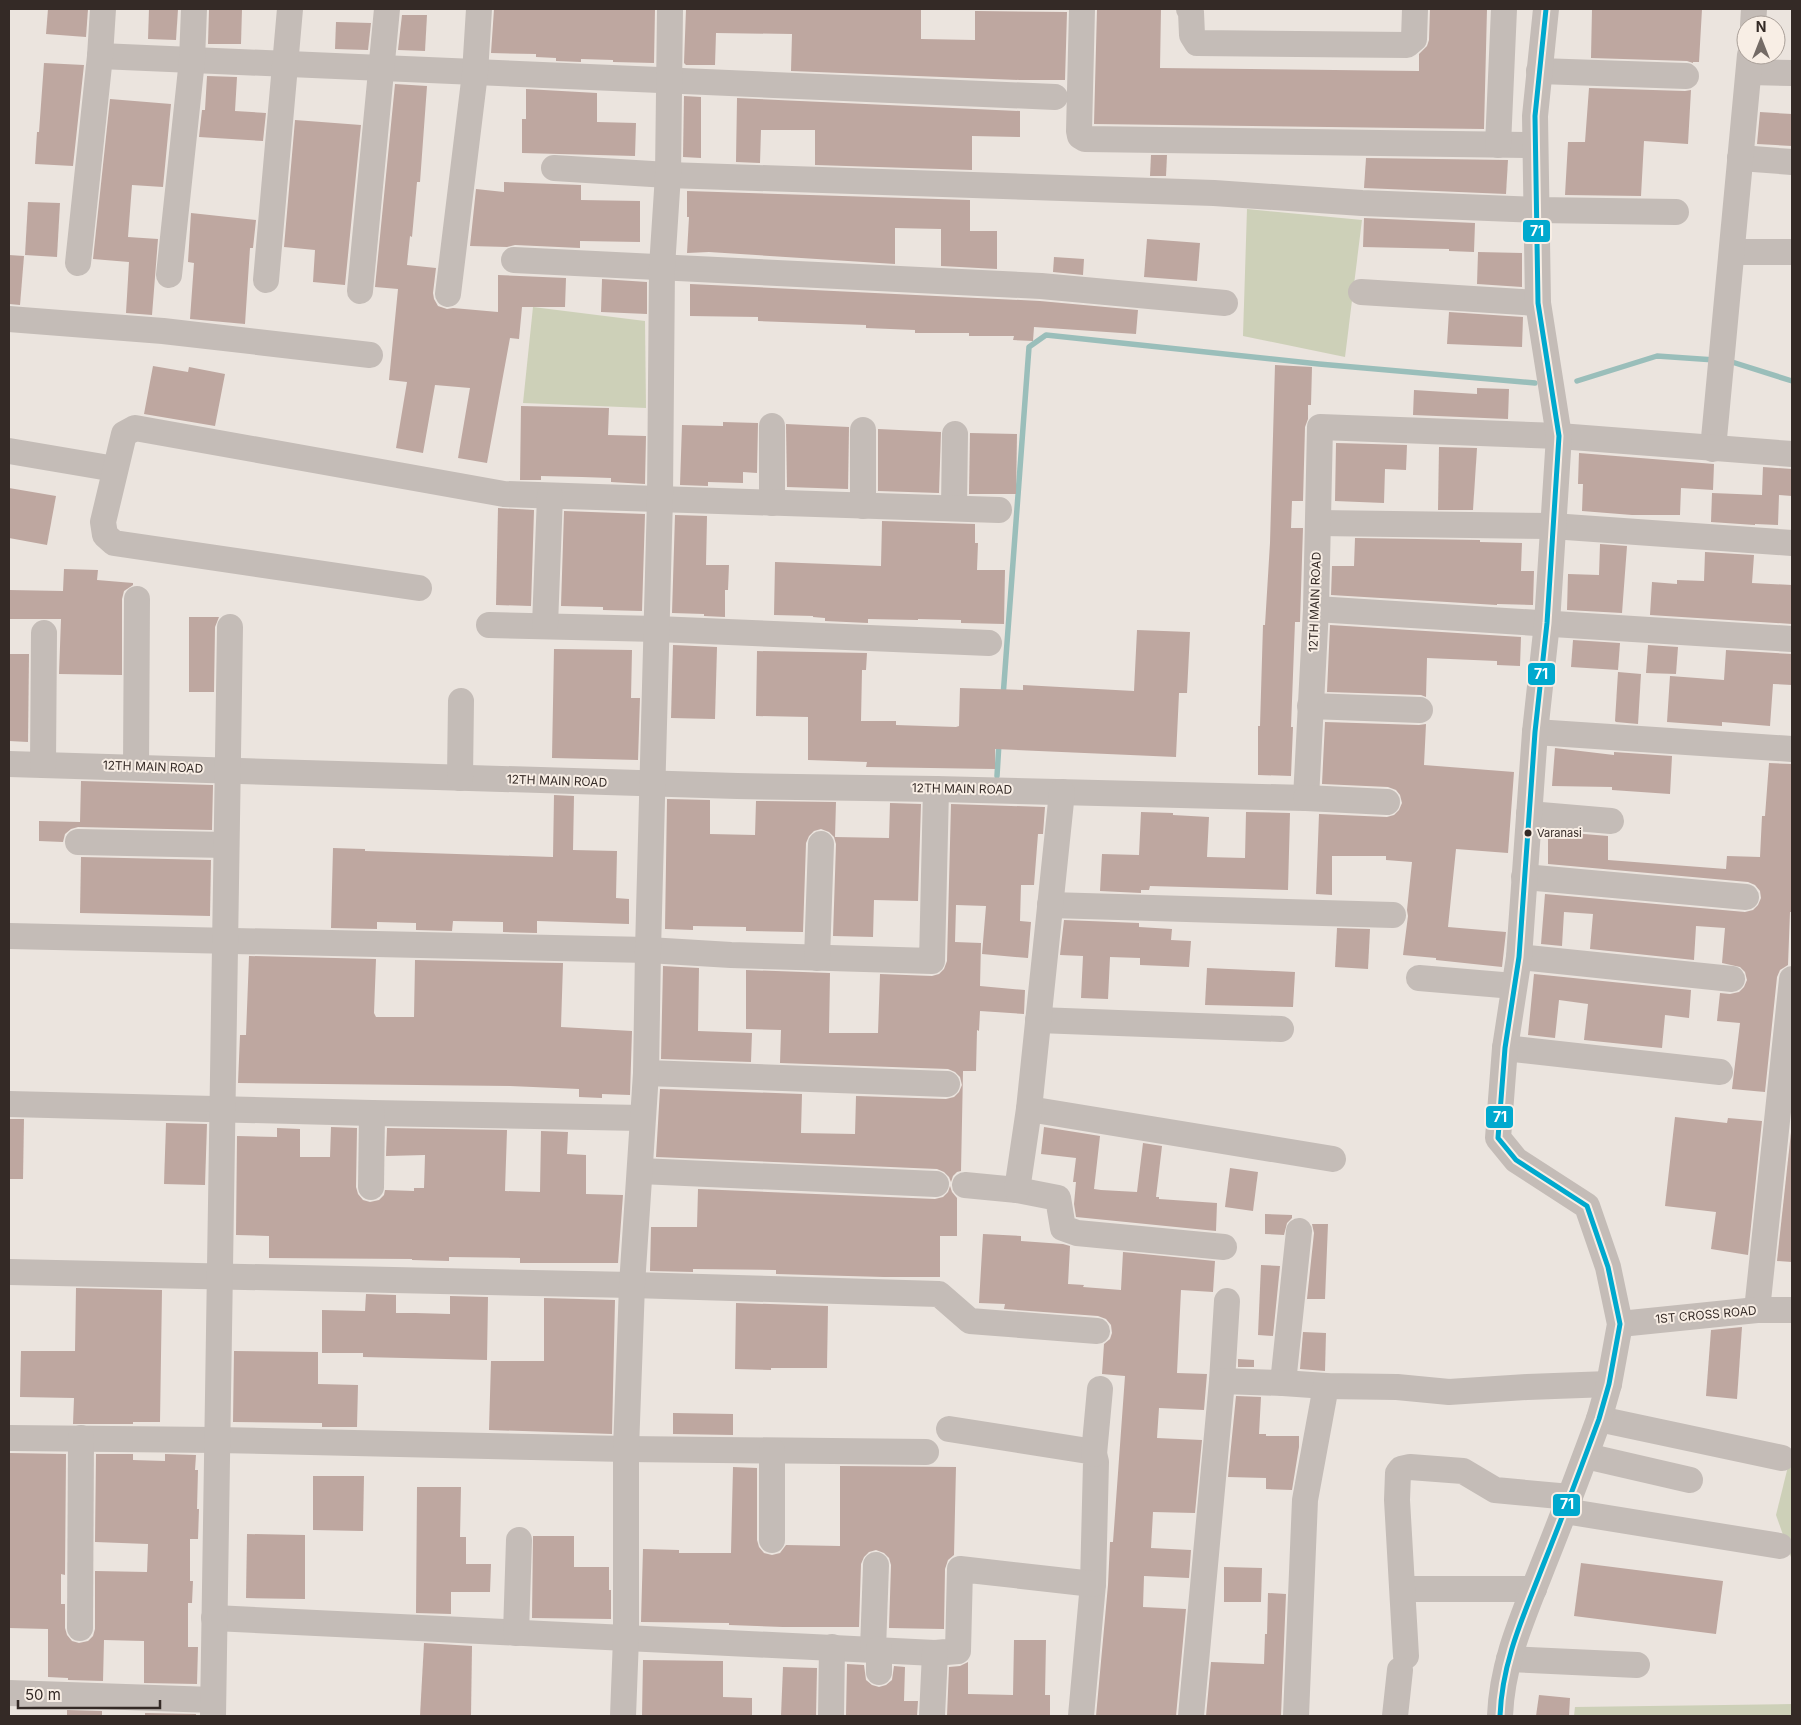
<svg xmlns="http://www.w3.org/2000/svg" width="1801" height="1725" font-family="Inter,sans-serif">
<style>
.green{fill:#cdd0b8}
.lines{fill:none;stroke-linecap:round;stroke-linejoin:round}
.stream{stroke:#9abeba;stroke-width:5.5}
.building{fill:#bea7a0}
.minor{stroke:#c4bcb7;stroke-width:26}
.bus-1-casing{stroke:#f8eee5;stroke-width:9}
.bus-1{stroke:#00a9ce;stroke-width:5}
.bus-dot{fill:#342a26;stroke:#f8eee5;stroke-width:2}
.labels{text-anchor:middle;stroke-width:4;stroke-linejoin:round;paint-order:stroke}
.bus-label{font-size:11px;fill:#342a26;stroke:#f8eee5;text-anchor:start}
.street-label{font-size:12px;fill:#342a26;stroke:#f8eee5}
.line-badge{stroke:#f8eee5;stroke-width:2}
.badge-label{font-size:14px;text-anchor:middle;font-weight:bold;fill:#fff}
</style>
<rect width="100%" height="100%" fill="#ebe4de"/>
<g class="green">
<path d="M1247,209L1362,220L1345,357L1243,336Z"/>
<path d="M533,307L645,321L646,408L523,403Z"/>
<path d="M1792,1450V1560L1776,1515Z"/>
<path d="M1792,1704V1716H1574L1575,1707Z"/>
</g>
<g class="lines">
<g class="stream">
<path d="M1732,362L1792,381"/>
<path d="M1577,381L1657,356L1715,360"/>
<path d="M1003,697L1029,347L1046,335L1319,364L1535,383"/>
<path d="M997,776L999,743"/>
</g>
</g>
<g class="building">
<path d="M48,9H88L86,37L46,34Z"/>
<path d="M149,9H178L176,40L148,39Z"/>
<path d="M209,9H242L241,44H208Z"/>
<path d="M494,9H655L654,63L613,62V60L581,59V62L556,61V58L536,57V54L491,53Z"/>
<path d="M686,9H921V39L975,40V11L1067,12L1065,80H1020L791,71L792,34L716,33L715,65H686L684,63Z"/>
<path d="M1097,9H1161L1160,68L1419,71V54L1427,46L1429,40L1430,9H1487L1484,129L1094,124Z"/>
<path d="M1592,9H1702L1699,62H1693V63L1687,61L1591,58Z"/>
<path d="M402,15H427L425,51L398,50Z"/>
<path d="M336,22L371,23L368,50L335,49Z"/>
<path d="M44,63L84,65L73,166L35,164L37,132H39Z"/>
<path d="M207,76L237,77L235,111L266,113L263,141L199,137L202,110H205Z"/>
<path d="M395,84L427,86L420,182H417L412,237L410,236L407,265L436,268L433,293L434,299L438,306L447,309L453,308L498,312V275L566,278L565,307H522L519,339L510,338L487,463L458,458L470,388L435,385L423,453L396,448L407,382L389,380L398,289L375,287Z"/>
<path d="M1589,88L1685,91L1691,90L1688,144L1644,141L1641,196L1565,195L1568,142H1585Z"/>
<path d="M526,89L597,93V122L636,123L635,156L522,153V119H526Z"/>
<path d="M684,96L701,97V158L683,157Z"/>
<path d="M737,98L1020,111V137L972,136V170L815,165V130H761L760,163L736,162Z"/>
<path d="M110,99L171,104L163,187L132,185L128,237L158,239L152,315L126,313L129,262L93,259Z"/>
<path d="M1760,112L1792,114V146L1757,144Z"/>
<path d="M295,120L361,125L345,285L313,282L315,250L284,247Z"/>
<path d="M1151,155H1167L1166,176H1150Z"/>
<path d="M1366,158L1508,160L1506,194L1364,188Z"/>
<path d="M504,182L581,185V200L640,201V242L580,241V248L515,245L507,247L470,246L476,189L504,192Z"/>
<path d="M687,191L970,200V231H997V269L941,266V229L895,228V264L709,252L687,253L689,217H687Z"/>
<path d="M28,202L60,203L57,257L25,255Z"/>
<path d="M191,213L256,220L253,248H250L245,324L190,319L194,263L188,262Z"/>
<path d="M1364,218L1475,223L1474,252L1449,251V249L1363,247Z"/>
<path d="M1147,239L1200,243L1197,281L1144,277Z"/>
<path d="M1478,252L1522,253V287L1477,284Z"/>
<path d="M9,255L24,256L20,305L9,304Z"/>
<path d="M1054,257L1084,259L1083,275L1053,272Z"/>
<path d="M602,279L647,282V314L601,312Z"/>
<path d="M690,284L1040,301L1138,310L1136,334L1034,327L1033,341L1013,340L1014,336H969V333H915V330L866,328V325L758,321V317L690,316Z"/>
<path d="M1449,312L1523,317L1522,347L1447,344Z"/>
<path d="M1275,365L1312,367L1311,405H1308V419L1305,427L1303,501H1292L1291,528H1303L1300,622H1295L1291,727H1293L1291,776L1258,775V726H1260L1263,625H1265L1270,543Z"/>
<path d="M153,366L188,372L189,367L225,374L215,426L144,414Z"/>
<path d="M1477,388L1509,389L1508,419L1413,415L1414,390L1477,394Z"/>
<path d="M521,406L609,408L608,435L646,436L645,484L611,482V478L582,477L541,476V480H520Z"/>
<path d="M723,422L758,423L757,473L743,472V483L708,482V486L680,485L682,425L723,426Z"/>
<path d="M786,424L849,427L848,489L787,487Z"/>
<path d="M878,429L941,432L939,493L878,491Z"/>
<path d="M970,433L1017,434L1016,494H969Z"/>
<path d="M1336,443L1407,445L1406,470L1385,469L1384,503L1335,501Z"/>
<path d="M1439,447L1477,448L1473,510H1438Z"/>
<path d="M1579,453L1714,464L1713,490L1681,488L1680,515H1632L1582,511L1583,484H1578Z"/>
<path d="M1763,467L1792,469V496L1779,495L1778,525L1755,524V525L1711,522L1712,493L1762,495Z"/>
<path d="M9,488L56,496L47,545L9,538Z"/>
<path d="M498,508L534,510L531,606L496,605Z"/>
<path d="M564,511L645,514L642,611L603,610V607L561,606Z"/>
<path d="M675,515L707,516L706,565H729L728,590H725V617L704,616V614L672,613Z"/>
<path d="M882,521L975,524V543H978L977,570H1005L1004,624L961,623V620L918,619V620L868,619V623L825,621V618L813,617V616L774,615L775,562L881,566Z"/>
<path d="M1355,538L1480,540V542L1522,543L1521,571H1534L1533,605L1497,604V605L1331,595L1332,566H1354Z"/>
<path d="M1600,544L1627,546L1622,613L1567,610L1568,574L1599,575Z"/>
<path d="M1705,552L1754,555L1752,583L1792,585V624L1650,615L1652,582L1677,584V580L1704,581Z"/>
<path d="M64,569L98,570L97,580L133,583V585L124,591L122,599V675L59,674L61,619H9V590L63,591Z"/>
<path d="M189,617H219L215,627L214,692H189Z"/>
<path d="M1330,625L1521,637L1520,666L1497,665V661L1427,658L1426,697L1421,695L1327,692Z"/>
<path d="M1137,630L1190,632L1187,693H1179L1176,757L995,749V769L866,767L867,762L808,760V717L756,716L757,651L867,653L866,670H862L861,721H896V725L956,727L959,726L960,688L1023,690V685L1134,691Z"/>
<path d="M1573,640L1620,643L1618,670L1571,667Z"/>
<path d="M673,645L717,647L715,719L671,718Z"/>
<path d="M1648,645L1678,647L1676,674L1646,673Z"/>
<path d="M554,649L632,650L631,698H640L638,760L552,758Z"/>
<path d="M1726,650L1792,654V685L1773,684L1770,726L1722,722V726L1667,722L1670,676L1724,680Z"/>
<path d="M9,654H29L28,742L9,741Z"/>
<path d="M1618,672L1641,674L1638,724L1616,722L1615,721Z"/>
<path d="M1325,722L1419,725L1426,724L1424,765L1514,772L1508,853L1456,849L1448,927L1506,932L1502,967L1436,960V958L1403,955L1408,916L1407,910L1412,862L1386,860V856H1332V895L1316,894L1319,814L1387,817L1394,815L1399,810L1402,803L1400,795L1396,790L1388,787L1322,784Z"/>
<path d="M1555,748L1614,755V752L1672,756L1670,794L1612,790V787L1552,786Z"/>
<path d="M1769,763L1792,764V912H1790L1788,965L1780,970L1777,977L1765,1092L1732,1089L1740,1023L1717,1021L1720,993L1730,994L1739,992L1744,987L1747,980L1745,972L1740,967L1722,963L1725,928L1696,926L1694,960L1590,949L1593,914L1564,912L1562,946L1541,944L1545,894L1745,912L1753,910L1758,905L1761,898L1760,891L1755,885L1748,882L1548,864V831L1608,836V860L1726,869L1727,856L1760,857L1762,816H1765Z"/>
<path d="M81,781L213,785L212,830L78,827L71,829L65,834L63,842L39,841V821L80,822Z"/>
<path d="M554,795L574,796L573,850L617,851L616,898L629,899V924L537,921V933L503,932V922L453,921L452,931L416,930V923L377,922V929L331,928L333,848L365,849V851L553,857Z"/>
<path d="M667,799L710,800V834L755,835L756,801L836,802L835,837L889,838L890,803L921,804L918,901L874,900L873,937L833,936L836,844L834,837L829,832L821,829L814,831L809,836L806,843L803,932L746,931V927L693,926V930L665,929Z"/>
<path d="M951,804L1045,807L1043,834H1038L1034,885H1021L1020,921L1031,922L1028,958L982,954L986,906L956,905L955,942L981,943L980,986L1025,990L1024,1014L980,1011L979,1031L977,1030L976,1071H963L961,1171L957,1172L953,1176L951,1182L949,1177L944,1172L937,1169L656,1157L660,1089L802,1094L801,1133L855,1134L856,1096L946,1099L954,1097L959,1092L962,1085L960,1077L955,1072L948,1069L780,1063L781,1030L746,1029V970L830,973L829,1033H878L880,974L932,976L939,974L944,969L947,961Z"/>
<path d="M1141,812L1173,813V815L1209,817L1207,857L1245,858L1246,812L1290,813L1288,890L1150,886L1149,890H1141V893L1100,891L1102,854L1139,855Z"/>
<path d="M81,857L211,860L210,916L80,913Z"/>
<path d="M1064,920L1139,923V927L1172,929L1171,940L1191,941L1189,967L1140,965V958L1110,957L1108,999L1081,998L1083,956L1060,955Z"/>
<path d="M1337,928L1370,929L1368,969L1335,967Z"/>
<path d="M249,956L376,959L374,1013L376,1017H414L415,960L563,963L561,1027L632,1031L630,1095L602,1094V1098L579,1097V1089L510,1086L238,1083L240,1035H246Z"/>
<path d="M663,966L699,968L698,1031L752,1033L751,1062L661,1059Z"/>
<path d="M1207,968L1295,972L1293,1007L1205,1005Z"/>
<path d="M1534,974L1691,990L1689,1018L1665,1015L1662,1048L1584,1040L1588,1004L1559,1000L1555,1038L1528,1035Z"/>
<path d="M1675,1117L1727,1123L1728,1118L1762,1121L1748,1255L1711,1249L1716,1212L1665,1206Z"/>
<path d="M9,1119H24L23,1179H9Z"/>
<path d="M166,1123L207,1124L205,1185L164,1184Z"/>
<path d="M1792,1123V1262L1777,1261Z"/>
<path d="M331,1127L357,1128L356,1187L358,1194L363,1200L370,1202L379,1200L384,1195L385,1190L414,1191V1188H424L425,1155L386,1156L387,1128L507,1130L505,1191L540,1192L541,1131L568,1132L567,1154L586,1155V1194L623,1195L618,1263H520V1258L449,1257V1261L412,1260V1259L269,1258V1236L236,1235L237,1136L277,1137V1128L300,1129V1157H330Z"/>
<path d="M1044,1127L1100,1136L1094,1189L1101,1190L1137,1192L1143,1143L1162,1146L1156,1197H1159V1199L1217,1203L1216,1231L1076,1217L1074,1204L1076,1182H1073L1076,1158L1041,1154Z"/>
<path d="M1230,1168L1258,1172L1253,1211L1225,1207Z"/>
<path d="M950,1186L952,1192L957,1198V1236H940V1277H884L776,1274V1270L693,1269V1272L650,1271L651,1227H697L698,1189L935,1199L943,1197L948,1192Z"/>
<path d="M1265,1214L1292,1215V1218L1287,1223L1284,1235L1265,1234Z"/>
<path d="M1312,1224H1328L1325,1299H1307L1314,1233Z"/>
<path d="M983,1234L1021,1236V1241L1063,1244L1070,1246L1068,1284L1084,1285L1083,1287L1121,1290L1123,1252L1215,1261L1213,1292L1181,1290L1177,1373L1207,1374L1204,1410L1159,1408L1157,1438L1202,1440L1195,1513L1153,1512L1151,1548L1191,1550L1189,1578L1144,1576L1143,1607L1186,1609L1176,1716H1096L1108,1585L1110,1542H1113L1125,1376L1102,1374L1104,1344L1110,1339L1112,1333L1111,1325L1106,1319L1098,1316L1004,1309L1005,1304L979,1303Z"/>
<path d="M1261,1265L1280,1266L1273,1336L1258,1335Z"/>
<path d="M76,1288L162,1290L160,1422H133V1424H73L74,1398L20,1397L21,1351H75Z"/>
<path d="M366,1294L396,1295V1313H415L450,1314V1296L488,1297L487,1360L363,1357V1353H322V1310L365,1311Z"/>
<path d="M544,1298L615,1300L612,1434L489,1430L491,1361H544Z"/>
<path d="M736,1303L828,1306L827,1368H771V1370L735,1369Z"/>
<path d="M1742,1327L1737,1399L1706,1396L1711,1330Z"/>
<path d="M1303,1332L1326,1333L1325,1371L1300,1369Z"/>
<path d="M234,1351L318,1352V1384L358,1385L357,1427H322V1423L233,1422Z"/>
<path d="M1238,1359L1254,1360V1367H1238Z"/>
<path d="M1236,1396L1261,1397L1259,1434H1266V1436H1299V1447L1292,1490L1266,1489V1478L1228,1477Z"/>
<path d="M673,1413L733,1414V1435L673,1434Z"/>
<path d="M9,1453L66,1454L65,1575L61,1574V1604H65V1628L67,1635L72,1641L79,1643L88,1641L93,1636L95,1629V1571L147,1572L148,1544L95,1542L96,1454H133V1460L165,1461V1454L196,1455L195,1470H198L197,1509H199L198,1539H190V1581H193L192,1603H188V1647H198L197,1684L144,1683V1641L104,1640L103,1681L68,1680V1678L48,1677V1629L9,1628Z"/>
<path d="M840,1466L956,1467L954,1555L948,1560L945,1569L944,1629L889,1628L891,1565L889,1558L884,1553L876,1550L869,1552L864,1557L861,1564L859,1627H783L729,1625V1623L641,1622L643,1549L679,1550V1553H731L733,1467L757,1468V1540L759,1547L764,1553L772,1555L780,1553L786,1545L840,1546Z"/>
<path d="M313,1476H364L363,1531L313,1530Z"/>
<path d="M417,1487H461L460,1537H466V1564H491L490,1592H451V1614L416,1613Z"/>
<path d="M247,1534L305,1535V1599L246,1598Z"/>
<path d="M533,1536H574V1567H609V1590H611V1619L532,1618Z"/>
<path d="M1581,1563L1723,1581L1716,1634L1574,1616Z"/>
<path d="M1224,1567L1262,1568L1261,1602H1224Z"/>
<path d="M1268,1593L1286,1594L1281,1716H1206L1211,1662L1264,1664L1265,1634H1267Z"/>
<path d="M1014,1640H1046L1045,1695H1050V1716H947L949,1667L960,1666L968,1662V1694L1013,1695Z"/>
<path d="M424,1643L472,1646L471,1716H420Z"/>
<path d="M643,1660L723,1661V1697L752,1698V1716H642Z"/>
<path d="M847,1664L864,1665L866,1680L872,1685L879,1687L886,1685L892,1680L894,1666L905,1667L904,1701H918L917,1716H846Z"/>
<path d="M783,1667L817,1668L816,1716H781Z"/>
<path d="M1539,1695L1570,1698L1569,1716H1536Z"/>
<path d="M67,1710L102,1711V1716H67Z"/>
<path d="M145,1713L196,1714V1716H145Z"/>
</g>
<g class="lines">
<g class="minor">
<path d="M1082,9L1079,131L1080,136L1085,139L1535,145"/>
<path d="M1189,9L1191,12L1192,35L1197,43L1407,45L1414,39L1415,9"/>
<path d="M1753,25L1754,9"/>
<path d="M100,56L1055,97"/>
<path d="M1539,71L1686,76"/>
<path d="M1749,72L1792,73"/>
<path d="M1498,145L1504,9"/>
<path d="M1740,158L1792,162"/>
<path d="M554,168L668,175L1214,193L1362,203L1537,210L1676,212"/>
<path d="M1732,252H1792"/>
<path d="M514,260L1041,286L1225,303"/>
<path d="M78,263L100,56L103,9"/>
<path d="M169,275L192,60L194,9"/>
<path d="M266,280L290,9"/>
<path d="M360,291L387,9"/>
<path d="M1361,292L1538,303"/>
<path d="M448,294L475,73L479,9"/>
<path d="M9,319L163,331L370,355"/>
<path d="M772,426V503"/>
<path d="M863,430V506"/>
<path d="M1713,449L1750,55"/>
<path d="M9,451L115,469"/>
<path d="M954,508L955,434"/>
<path d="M1318,523L1552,526L1792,543"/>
<path d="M419,588L114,543L105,535L103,522L124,434L135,428L504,494L999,510"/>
<path d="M1316,609L1792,639"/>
<path d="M489,625L657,629L989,643"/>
<path d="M545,625L550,496"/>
<path d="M1310,706L1420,710"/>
<path d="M1535,732L1792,749"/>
<path d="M9,764L737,786L936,789L1306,798L1316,609L1320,427L1559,436L1792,454"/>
<path d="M43,765L44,633"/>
<path d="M136,767L137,599"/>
<path d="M460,778L461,701"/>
<path d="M1306,798L1387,802"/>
<path d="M1529,814L1611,821"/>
<path d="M78,842L226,845"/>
<path d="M1524,877L1746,897"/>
<path d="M1050,905L1393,915"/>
<path d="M9,936L648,950L731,955L932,961L936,789"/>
<path d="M1519,957L1732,979"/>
<path d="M817,958L821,844"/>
<path d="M1419,978L1514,986"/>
<path d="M1038,1020L1281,1029"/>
<path d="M1505,1048L1720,1072"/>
<path d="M646,1073L947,1084"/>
<path d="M9,1104L372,1113L642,1118"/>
<path d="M1029,1109L1333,1159"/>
<path d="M640,1171L936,1184"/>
<path d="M965,1185L1017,1190L1058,1198L1063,1228L1077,1233L1224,1247"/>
<path d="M371,1187L372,1113"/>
<path d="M1017,1190L1029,1109L1062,792"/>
<path d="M9,1272L632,1285L939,1294L970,1321L1097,1331"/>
<path d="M1757,1310L1792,979"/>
<path d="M1620,1324L1757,1310H1792"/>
<path d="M1222,1381L1227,1301"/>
<path d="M1283,1383L1299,1231"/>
<path d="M1599,1419L1782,1458"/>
<path d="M949,1429L1088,1451L1094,1454L1096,1462L1093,1584L1081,1716"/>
<path d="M9,1438L217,1440L626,1449L926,1452"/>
<path d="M772,1451V1540"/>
<path d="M1094,1454L1100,1389"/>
<path d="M1586,1456L1690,1480"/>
<path d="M1565,1511L1780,1546"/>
<path d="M1403,1589H1534"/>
<path d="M214,1618L935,1653L958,1651L960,1569L1093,1584"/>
<path d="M80,1628L81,1438"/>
<path d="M516,1633L519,1540"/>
<path d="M873,1649L876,1565"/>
<path d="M1406,1656L1397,1500L1398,1473L1401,1469L1410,1467L1463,1471L1495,1490L1570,1497"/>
<path d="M1509,1659L1637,1665"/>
<path d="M879,1672V1649"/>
<path d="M9,1693L213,1700"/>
<path d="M213,1716L230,627"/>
<path d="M623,1716L626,1638V1449L632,1285L646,1073L648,950L660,498L662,267L668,175L670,9"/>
<path d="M831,1716L832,1647"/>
<path d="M932,1716L935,1653"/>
<path d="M1191,1716L1222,1381L1283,1383L1326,1386L1397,1387L1449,1392L1527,1387L1609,1384"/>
<path d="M1296,1716L1305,1500L1326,1386"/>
<path d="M1395,1716L1400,1670"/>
<path d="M1500,1716C1502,1662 1523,1617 1542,1568C1562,1518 1581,1468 1599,1419L1609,1384L1620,1324L1608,1267L1587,1206L1516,1160L1498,1138L1505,1048L1519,957L1535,732L1547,623L1559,436L1538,303L1535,116L1546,9"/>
</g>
<g class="bus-1-casing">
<path id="bus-1" d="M1500,1716C1502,1662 1523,1617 1542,1568C1562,1518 1581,1468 1599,1419L1609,1384L1620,1324L1608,1267L1587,1206L1516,1160L1498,1138L1505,1048L1519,957L1535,732L1547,623L1559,436L1538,303L1535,116L1546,9"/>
</g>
<use href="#bus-1" class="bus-1"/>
</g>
<circle class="bus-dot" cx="1528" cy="833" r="4.5"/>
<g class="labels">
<g class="bus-label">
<text x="1537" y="837">Varanasi</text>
</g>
<g class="street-label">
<text transform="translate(1315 602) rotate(-88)" y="4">12TH MAIN ROAD</text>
<text transform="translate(153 767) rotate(2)" y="4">12TH MAIN ROAD</text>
<text transform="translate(557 781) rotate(2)" y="4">12TH MAIN ROAD</text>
<text transform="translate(962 789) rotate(1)" y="4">12TH MAIN ROAD</text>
<text transform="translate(1706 1315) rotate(-5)" y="4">1ST CROSS ROAD</text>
</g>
</g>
<g class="line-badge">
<rect x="1522" y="219" width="29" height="24" rx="5" fill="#00a9ce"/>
<rect x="1527" y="662" width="29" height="24" rx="5" fill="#00a9ce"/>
<rect x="1485" y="1105" width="29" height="24" rx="5" fill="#00a9ce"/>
<rect x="1552" y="1493" width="29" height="24" rx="5" fill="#00a9ce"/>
</g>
<g class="badge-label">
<text x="1537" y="236">71</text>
<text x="1541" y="679">71</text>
<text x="1500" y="1122">71</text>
<text x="1567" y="1509">71</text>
</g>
<rect width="1801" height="1725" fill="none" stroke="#342a26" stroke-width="20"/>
<g transform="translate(1761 40)"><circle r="24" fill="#f8eee5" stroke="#aaa099"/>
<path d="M0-4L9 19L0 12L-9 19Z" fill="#746b66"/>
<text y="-8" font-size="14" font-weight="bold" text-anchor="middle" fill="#342a26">N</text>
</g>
<path d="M18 1700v8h142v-8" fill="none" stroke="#342a26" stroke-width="2.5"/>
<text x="25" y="1700" font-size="15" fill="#342a26" stroke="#f8eee5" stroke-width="4" paint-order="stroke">50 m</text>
</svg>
